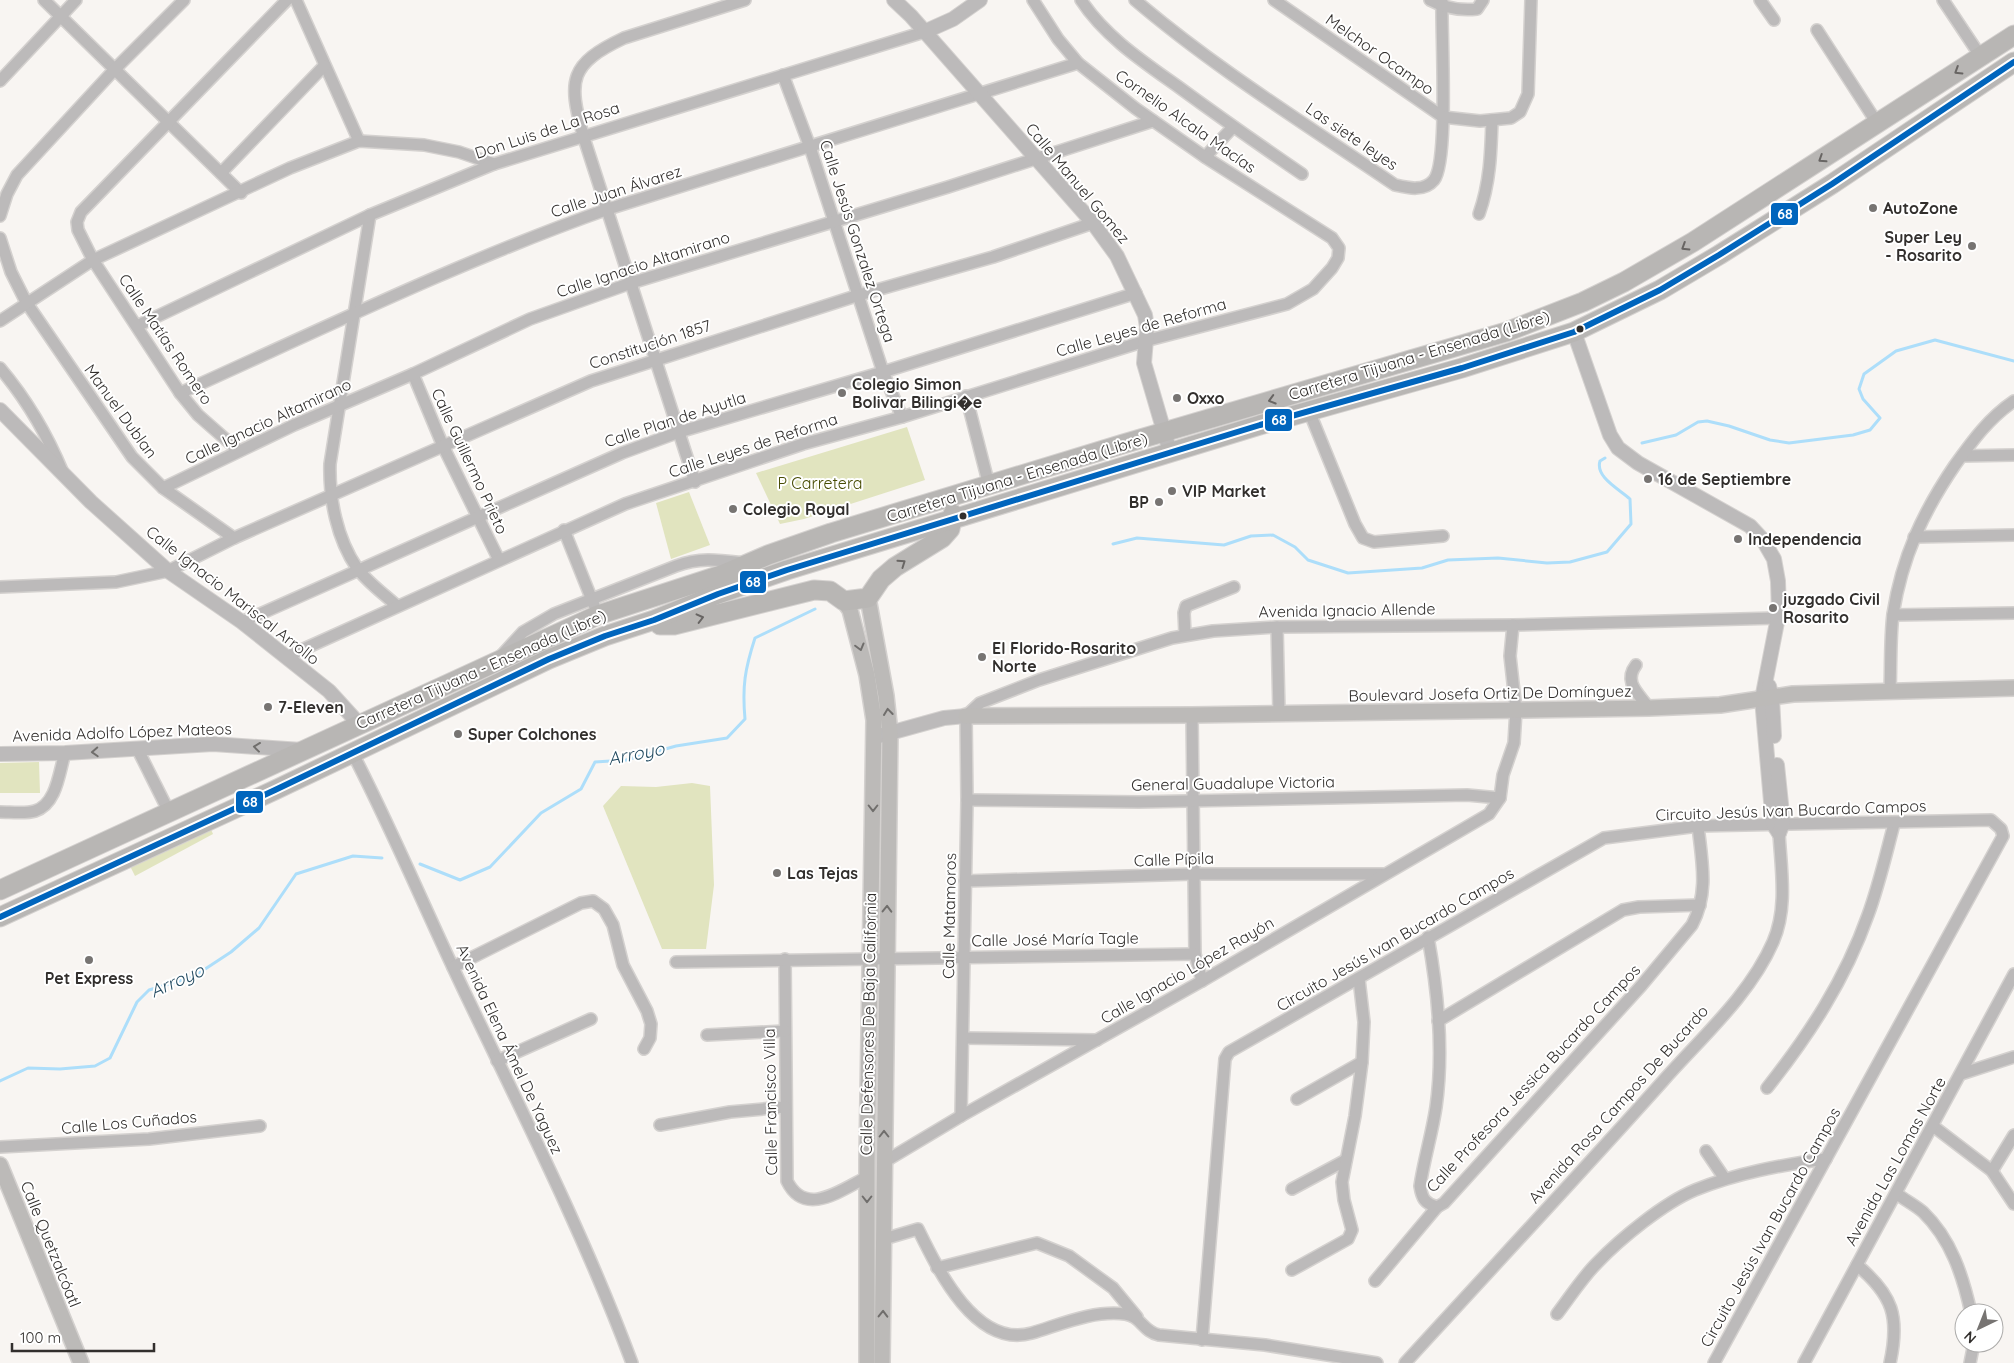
<svg xmlns="http://www.w3.org/2000/svg" width="2014" height="1363" font-family="Quicksand,sans-serif">
<style>
.green{fill:#e1e4bf}
.lines{fill:none;stroke-linecap:round;stroke-linejoin:round}
.stream{stroke:#addefa;stroke-width:3}
.minor-casing{stroke:#d4d1cf;stroke-width:14}
.tertiary-casing{stroke:#d4d1cf;stroke-width:16}
.secondary-casing{stroke:#d4d1cf;stroke-width:18}
.trunk-casing{stroke:#d4d1cf;stroke-width:21}
.minor{stroke:#bcbaba;stroke-width:11}
.tertiary{stroke:#bcbaba;stroke-width:14}
.secondary{stroke:#bcbab8;stroke-width:15}
.trunk{stroke:#b8b6b4;stroke-width:19}
.bus-1-casing{stroke:#fff;stroke-width:10}
.bus-1{stroke:#0065bd;stroke-width:6}
.oneway{stroke:#686563}
.oneway2{stroke:#706e6c}
.poi-dot{fill:#777472;stroke:#fff;stroke-width:2}
.bus-dot{fill:#322f2d;stroke:#fff;stroke-width:2}
.labels{text-anchor:middle;stroke-width:4;stroke-linejoin:round;paint-order:stroke}
.street-label{font-size:16px;fill:#322f2d;stroke:#fff}
.poi-label{font-size:16px;font-weight:bold;fill:#322f2d;stroke:#fff;text-anchor:start}
.park-label{font-size:16px;fill:#474c03;stroke:#fff}
.water-label{font-size:18px;font-style:italic;fill:#234b61;stroke:#fff}
.line-badge{stroke:#fff;stroke-width:2}
.badge-label{font-size:14px;text-anchor:middle;font-weight:bold;fill:#fff}
</style>
<rect width="100%" height="100%" fill="#f8f5f2"/>
<g class="green">
<path d="M907,427L925,480L804,519L780,524L756,473Z"/>
<path d="M689,492L710,545L671,559L656,503Z"/>
<path d="M39,762L40,793H0V763Z"/>
<path d="M692,783L710,786L714,885L706,949H662L603,806L621,786L656,787Z"/>
<path d="M210,827L213,834L135,876L130,866Z"/>
</g>
<g class="lines">
<g class="stream">
<path d="M1642,443L1676,435L1698,422L1707,421L1729,426L1770,440L1789,443L1853,435L1870,430L1880,418L1863,399L1859,389L1864,374L1896,351L1935,340L2014,361"/>
<path d="M1113,544L1137,538L1224,545L1251,536L1273,535L1295,547L1308,560L1348,573L1422,568L1448,560L1498,558L1547,563L1570,562L1607,552L1631,524L1630,499C1619,489 1595,477 1600,461L1605,458"/>
<path d="M420,864L460,880L490,867L541,813L581,789L595,762L626,760L676,746L727,738L745,719C742,686 745,669 755,638L815,609"/>
<path d="M0,1081L28,1068L60,1069L95,1066L110,1058L137,1002L149,990L193,977L231,952L259,928L296,874L353,856L382,858"/>
</g>
<g class="minor-casing">
<g id="minor">
<path d="M44,0L241,193"/>
<path d="M296,0L359,141"/>
<path d="M1081,0C1105,37 1145,63 1180,88C1221,118 1261,146 1302,174"/>
<path d="M1135,0C1216,69 1307,125 1395,185C1408,188 1424,192 1434,180C1449,161 1441,31 1442,0"/>
<path d="M1274,0L1443,117L1480,121L1511,118L1520,112L1528,94L1531,0"/>
<path d="M1430,0C1445,8 1460,11 1477,9L1483,0"/>
<path d="M1760,0L1774,20"/>
<path d="M1943,0L1981,57"/>
<path d="M1817,30L1877,123"/>
<path d="M783,75L810,147L883,372L902,417"/>
<path d="M0,81L76,0"/>
<path d="M1205,157L1233,127"/>
<path d="M221,173L324,66"/>
<path d="M1479,214C1490,183 1491,153 1492,120"/>
<path d="M370,215L330,464C329,499 337,539 357,568C367,582 384,594 397,606"/>
<path d="M0,216L7,194L17,175L115,69L184,0"/>
<path d="M0,238L11,272L26,302L132,457L163,488L234,538"/>
<path d="M0,321L93,260L290,168L359,141L424,145L459,152L494,164"/>
<path d="M137,326L370,215L494,164L924,32"/>
<path d="M0,368C27,400 47,434 63,473"/>
<path d="M413,374L443,446L499,560"/>
<path d="M180,393C322,329 461,261 608,209L1078,63"/>
<path d="M966,396L989,485"/>
<path d="M1309,411L1355,524L1363,538L1374,542L1443,536"/>
<path d="M239,451L198,415L180,393L93,260L78,230L77,222L81,212L287,0"/>
<path d="M1962,456L2014,455"/>
<path d="M695,482L583,135C568,80 569,64 624,38L745,0"/>
<path d="M163,488L294,425L413,374L530,319L631,283L948,187L1153,121"/>
<path d="M564,530L594,605"/>
<path d="M1914,537L2014,535"/>
<path d="M0,587L116,582L168,571L234,538L591,381L859,295L993,257L1093,223"/>
<path d="M1893,615L2014,613"/>
<path d="M242,622L622,453L679,432L883,372L1136,293"/>
<path d="M1277,627L1279,713"/>
<path d="M1185,634L1184,613L1186,606L1234,587"/>
<path d="M501,656L523,632L554,614L676,566C700,557 719,560 744,563"/>
<path d="M286,657L625,504L803,444L902,417L1145,341L1287,304L1313,289L1332,268L1338,258L1339,248L1332,238L1205,157L1135,108L1078,63L1058,39L1033,0"/>
<path d="M1636,665C1623,682 1638,693 1649,708"/>
<path d="M1890,690C1891,665 1890,639 1893,614C1902,557 1923,512 1955,465C1973,440 1989,418 2014,401"/>
<path d="M1192,715L1195,954L1202,981"/>
<path d="M138,750L169,812"/>
<path d="M352,752C393,831 427,914 466,995C524,1116 585,1237 632,1363"/>
<path d="M967,800L1139,802L1467,795L1500,798"/>
<path d="M0,812C10,812 26,814 35,811C57,804 59,772 65,753"/>
<path d="M965,881L1193,874H1383"/>
<path d="M1428,937C1438,992 1444,1051 1436,1107C1432,1134 1424,1159 1420,1186C1422,1198 1424,1203 1437,1207L1444,1203L1641,986L1692,925C1709,893 1702,862 1698,826"/>
<path d="M785,959L787,1181C805,1218 841,1190 867,1177"/>
<path d="M676,962L1195,954"/>
<path d="M453,967L581,903L593,901L604,909L613,925L623,965L647,1011L651,1024L650,1038L644,1049"/>
<path d="M1438,1021L1623,910L1639,907L1700,905"/>
<path d="M707,1035L785,1031"/>
<path d="M963,1038L1097,1040"/>
<path d="M497,1061L591,1019"/>
<path d="M1961,1074L2014,1057"/>
<path d="M1767,1088C1809,1035 1845,980 1868,915C1879,885 1886,854 1894,824"/>
<path d="M1297,1099L1362,1062"/>
<path d="M961,1116L967,800L966,716L980,703L1039,680L1172,638L1213,631L1277,627L1513,625L1778,618"/>
<path d="M660,1125L730,1112L785,1107"/>
<path d="M1933,1126L1992,1171L2014,1204"/>
<path d="M0,1147L149,1139L260,1126"/>
<path d="M1706,1151L1725,1179"/>
<path d="M884,1162L961,1116L1202,981L1489,814L1500,798L1503,775L1514,743L1516,710L1510,656L1513,625"/>
<path d="M1992,1171L2014,1135"/>
<path d="M1292,1189L1346,1160"/>
<path d="M1897,1194C1905,1200 1915,1205 1923,1212C1951,1239 1963,1276 1971,1313"/>
<path d="M884,1239L918,1229C938,1270 976,1349 1032,1333C1062,1324 1093,1310 1125,1314C1141,1316 1143,1332 1159,1335L1265,1345L1377,1363"/>
<path d="M1857,1265C1893,1295 1900,1317 1890,1363"/>
<path d="M937,1268L1037,1243L1069,1256L1113,1288L1137,1317"/>
<path d="M1292,1270L1348,1239L1352,1230L1344,1200L1342,1182L1355,1116L1362,1062L1364,1022L1359,979"/>
<path d="M1375,1281L1437,1207"/>
<path d="M1557,1314C1570,1297 1582,1278 1597,1263C1621,1238 1664,1203 1695,1190C1737,1173 1781,1165 1826,1159"/>
<path d="M1202,1340L1225,1059L1229,1052L1604,838L1698,826L1991,820L2001,829L2003,836L1714,1363"/>
<path d="M1405,1363C1491,1269 1578,1176 1663,1081C1701,1038 1750,995 1773,942C1788,908 1781,869 1779,833"/>
<path d="M1804,1363L2014,974"/>
<path d="M1970,1363L1974,1343"/>
</g>
</g>
<g class="tertiary-casing">
<g id="tertiary">
<path d="M894,0L911,16L1093,223L1117,256L1145,315L1147,327L1144,363L1170,452"/>
<path d="M924,32L953,19L980,0"/>
<path d="M1574,332L1610,435L1618,448L1638,463L1750,526L1763,540L1774,559L1778,581L1779,612L1762,699L1773,824L1779,833"/>
<path d="M0,410L91,502L168,571L242,622L329,691L359,724"/>
<path d="M1769,686L1772,698L1774,736"/>
<path d="M879,736L944,718L966,716"/>
<path d="M0,754L65,753L213,744L302,750"/>
<path d="M1777,765L1783,823L1779,833"/>
</g>
</g>
<g class="secondary-casing">
<g id="secondary">
<path d="M868,598L886,696L890,733L882,1363"/>
<path d="M844,601L850,610L867,675L874,720L867,1161V1363"/>
<path d="M966,716L1192,715L1649,708L1720,705L1793,694L2014,688"/>
<path d="M0,1165L81,1363"/>
</g>
</g>
<g class="trunk-casing">
<g id="trunk">
<path d="M660,625H674L814,590L830,591L844,601L868,598L881,579L895,567L942,538L950,529L953,514"/>
<path d="M0,890L598,615L724,574L768,555L831,533L1123,444L1506,332L1583,302L1624,282L1693,242L2014,35"/>
<path d="M0,917L275,790L549,659L605,636L654,620L718,594L787,570L1260,425L1462,368L1574,332L1660,290L1719,255L1832,184L2014,62"/>
</g>
</g>
<use href="#minor" class="minor"/>
<use href="#tertiary" class="tertiary"/>
<use href="#secondary" class="secondary"/>
<use href="#trunk" class="trunk"/>
<g class="bus-1-casing">
<path id="bus-1" d="M0,917L275,790L549,659L605,636L654,620L718,594L787,570L1260,425L1462,368L1574,332L1660,290L1719,255L1832,184L2014,62"/>
</g>
<use href="#bus-1" class="bus-1"/>
</g>
<defs><path id="oneway-chevron" d="M-2-3.5L2.5 0L-2 3.5" fill="none" stroke-width="1.6" stroke-linecap="round" stroke-linejoin="round" transform="scale(1.25)"/></defs>
<g class="oneway">
<use href="#oneway-chevron" transform="translate(1958 71) rotate(148)"/>
<use href="#oneway-chevron" transform="translate(1822 159) rotate(147)"/>
<use href="#oneway-chevron" transform="translate(1685 247) rotate(148)"/>
<use href="#oneway-chevron" transform="translate(1272 400) rotate(164)"/>
<use href="#oneway-chevron" transform="translate(902 563) rotate(-35)"/>
<use href="#oneway-chevron" transform="translate(700 618) rotate(-14)"/>
</g>
<g class="oneway2">
<use href="#oneway-chevron" transform="translate(860 647) rotate(75)"/>
<use href="#oneway-chevron" transform="translate(888 712) rotate(-97)"/>
<use href="#oneway-chevron" transform="translate(257 747) rotate(-173)"/>
<use href="#oneway-chevron" transform="translate(95 752) rotate(177)"/>
<use href="#oneway-chevron" transform="translate(873 808) rotate(90)"/>
<use href="#oneway-chevron" transform="translate(887 909) rotate(-89)"/>
<use href="#oneway-chevron" transform="translate(884 1134) rotate(-90)"/>
<use href="#oneway-chevron" transform="translate(867 1199) rotate(90)"/>
<use href="#oneway-chevron" transform="translate(883 1314) rotate(-89)"/>
</g>
<g class="poi-dot">
<circle cx="1873" cy="208" r="5"/>
<circle cx="1972" cy="246" r="5"/>
<circle cx="842" cy="393" r="5"/>
<circle cx="1177" cy="398" r="5"/>
<circle cx="1648" cy="479" r="5"/>
<circle cx="1172" cy="491" r="5"/>
<circle cx="1159" cy="502" r="5"/>
<circle cx="733" cy="509" r="5"/>
<circle cx="1738" cy="539" r="5"/>
<circle cx="1773" cy="608" r="5"/>
<circle cx="982" cy="657" r="5"/>
<circle cx="268" cy="707" r="5"/>
<circle cx="458" cy="734" r="5"/>
<circle cx="777" cy="873" r="5"/>
<circle cx="89" cy="960" r="5"/>
</g>
<g class="bus-dot">
<circle cx="1580" cy="329" r="4.5"/>
<circle cx="963" cy="516" r="4.5"/>
</g>
<g class="labels">
<g class="street-label">
<text transform="translate(1380 54) rotate(35)" y="6">Melchor Ocampo</text>
<text transform="translate(1186 121) rotate(35)" y="6">Cornelio Alcala Macías</text>
<text transform="translate(547 130) rotate(-18)" y="6">Don Luis de La Rosa</text>
<text transform="translate(1352 136) rotate(34)" y="6">Las siete leyes</text>
<text transform="translate(1078 183) rotate(50)" y="6">Calle Manuel Gomez</text>
<text transform="translate(616 191) rotate(-18)" y="6">Calle Juan Álvarez</text>
<text transform="translate(858 241) rotate(72)" y="6">Calle Jesús Gonzalez Ortega</text>
<text transform="translate(643 264) rotate(-18)" y="6">Calle Ignacio Altamirano</text>
<text transform="translate(1141 327) rotate(-16)" y="6">Calle Leyes de Reforma</text>
<text transform="translate(166 339) rotate(56)" y="6">Calle Matías Romero</text>
<text transform="translate(650 344) rotate(-18)" y="6">Constitución 1857</text>
<text transform="translate(1419 355) rotate(-17)" y="6">Carretera Tijuana - Ensenada (Libre)</text>
<text transform="translate(121 411) rotate(54)" y="6">Manuel Dublan</text>
<text transform="translate(675 419) rotate(-18)" y="6">Calle Plan de Ayutla</text>
<text transform="translate(268 421) rotate(-25)" y="6">Calle Ignacio Altamirano</text>
<text transform="translate(753 445) rotate(-18)" y="6">Calle Leyes de Reforma</text>
<text transform="translate(470 461) rotate(65)" y="6">Calle Guillermo Prieto</text>
<text transform="translate(1017 477) rotate(-17)" y="6">Carretera Tijuana - Ensenada (Libre)</text>
<text transform="translate(233 595) rotate(38)" y="6">Calle Ignacio Mariscal Arrollo</text>
<text transform="translate(1347 610) rotate(-1)" y="6">Avenida Ignacio Allende</text>
<text transform="translate(481 669) rotate(-24)" y="6">Carretera Tijuana - Ensenada (Libre)</text>
<text transform="translate(1490 693) rotate(-1)" y="6">Boulevard Josefa Ortiz De Domínguez</text>
<text transform="translate(122 732) rotate(-2)" y="6">Avenida Adolfo López Mateos</text>
<text transform="translate(1233 783) rotate(-1)" y="6">General Guadalupe Victoria</text>
<text transform="translate(1791 810) rotate(-2)" y="6">Circuito Jesús Ivan Bucardo Campos</text>
<text transform="translate(1174 859) rotate(-2)" y="6">Calle Pípila</text>
<text transform="translate(949 916) rotate(-89)" y="6">Calle Matamoros</text>
<text transform="translate(1055 939) rotate(-1)" y="6">Calle José María Tagle</text>
<text transform="translate(1395 939) rotate(-30)" y="6">Circuito Jesús Ivan Bucardo Campos</text>
<text transform="translate(1187 970) rotate(-30)" y="6">Calle Ignacio López Rayón</text>
<text transform="translate(868 1024) rotate(-89)" y="6">Calle Defensores De Baja California</text>
<text transform="translate(510 1049) rotate(65)" y="6">Avenida Elena Ámel De Yaguez</text>
<text transform="translate(1533 1078) rotate(-47)" y="6">Calle Profesora Jessica Bucardo Campos</text>
<text transform="translate(770 1102) rotate(-91)" y="6">Calle Francisco Villa</text>
<text transform="translate(1618 1104) rotate(-48)" y="6">Avenida Rosa Campos De Bucardo</text>
<text transform="translate(129 1122) rotate(-5)" y="6">Calle Los Cuñados</text>
<text transform="translate(1895 1161) rotate(-61)" y="6">Avenida Las Lomas Norte</text>
<text transform="translate(1770 1227) rotate(-61)" y="6">Circuito Jesús Ivan Bucardo Campos</text>
<text transform="translate(51 1244) rotate(68)" y="6">Calle Quetzalcóatl</text>
</g>
<g class="poi-label">
<text x="1883" y="214">AutoZone</text>
<text x="1962" y="243" text-anchor="end">Super Ley<tspan x="1962" dy="18">- Rosarito</tspan></text>
<text x="852" y="390">Colegio Simon<tspan x="852" dy="18">Bolivar Bilingi�e</tspan></text>
<text x="1187" y="404">Oxxo</text>
<text x="1658" y="485">16 de Septiembre</text>
<text x="1182" y="497">VIP Market</text>
<text x="1149" y="508" text-anchor="end">BP</text>
<text x="743" y="515">Colegio Royal</text>
<text x="1748" y="545">Independencia</text>
<text x="1783" y="605">juzgado Civil<tspan x="1783" dy="18">Rosarito</tspan></text>
<text x="992" y="654">El Florido-Rosarito<tspan x="992" dy="18">Norte</tspan></text>
<text x="278" y="713">7-Eleven</text>
<text x="468" y="740">Super Colchones</text>
<text x="787" y="879">Las Tejas</text>
<text x="89" y="984" text-anchor="middle">Pet Express</text>
</g>
<g class="park-label">
<text x="820" y="489">P Carretera</text>
</g>
<g class="water-label">
<text transform="translate(636 754) rotate(-11)" y="6">Arroyo</text>
<text transform="translate(177 981) rotate(-24)" y="6">Arroyo</text>
</g>
</g>
<g class="line-badge">
<rect x="1770" y="202" width="29" height="24" rx="5" fill="#0065bd"/>
<rect x="1264" y="408" width="29" height="24" rx="5" fill="#0065bd"/>
<rect x="739" y="570" width="28" height="24" rx="5" fill="#0065bd"/>
<rect x="235" y="790" width="29" height="24" rx="5" fill="#0065bd"/>
</g>
<g class="badge-label">
<text x="1785" y="219">68</text>
<text x="1279" y="425">68</text>
<text x="753" y="587">68</text>
<text x="250" y="807">68</text>
</g>
<g transform="translate(1979 1328) rotate(223)"><circle r="24" fill="#ffffff" stroke="#adacab"/>
<path d="M0-4L9 19L0 12L-9 19Z" fill="#777472"/>
<text y="-8" font-size="14" font-weight="bold" text-anchor="middle" fill="#322f2d">N</text>
</g>
<path d="M12 1343v8h142v-8" fill="none" stroke="#322f2d" stroke-width="2.5"/>
<text x="20" y="1343" font-size="15" fill="#322f2d" stroke="#ffffff" stroke-width="4" paint-order="stroke">100 m</text>
</svg>
